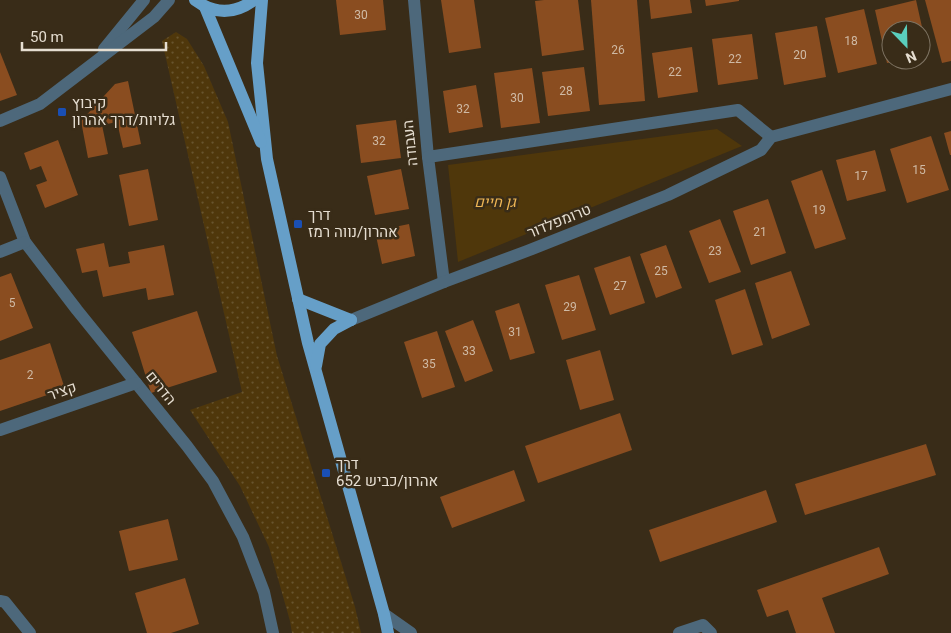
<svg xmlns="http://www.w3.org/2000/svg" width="951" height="633" font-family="Georgia,Heebo,serif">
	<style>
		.grass { fill: url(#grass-dots) }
		.park { fill: #4f370b }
		.building { fill: #8a4d20 }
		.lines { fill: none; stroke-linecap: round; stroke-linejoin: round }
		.minor { stroke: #4d687b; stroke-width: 12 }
		.tertiary { stroke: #4d687b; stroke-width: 12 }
		.primary { stroke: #669fc8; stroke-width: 12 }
		.transit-dot { fill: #1a4fb4; stroke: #392c18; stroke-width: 2 }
		.labels { text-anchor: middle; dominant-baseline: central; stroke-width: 5; stroke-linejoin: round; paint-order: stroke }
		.number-label { font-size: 12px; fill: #cfbaa5 }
		.poi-label { font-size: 15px; fill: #e6ded1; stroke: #392c18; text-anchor: start }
		.street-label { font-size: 15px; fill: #e6ded1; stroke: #392c18 }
		.park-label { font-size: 15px; font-style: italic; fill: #edb554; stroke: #392c18 }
	</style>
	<defs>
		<pattern id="grass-dots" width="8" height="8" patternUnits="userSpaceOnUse" patternTransform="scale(1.25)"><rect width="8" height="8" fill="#4f370b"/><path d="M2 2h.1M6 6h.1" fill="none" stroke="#68542e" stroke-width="1.8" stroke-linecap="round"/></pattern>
	</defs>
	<rect width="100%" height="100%" fill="#392c18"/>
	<polygon class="grass" points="176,32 187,39 204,66 228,122 277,356 355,607 361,633 292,633 290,621 269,547 240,486 190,410 242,392 162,41"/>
	<polygon class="park" points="717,129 742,146 458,262 448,165"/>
	<g class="building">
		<polygon points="336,0 383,0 386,30 340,35"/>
		<polygon points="441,0 474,0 481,48 449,53"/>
		<polygon points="544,0 578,0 584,50 542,56 535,1"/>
		<polygon points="591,0 637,0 645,101 599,105"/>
		<polygon points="649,0 690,0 692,13 651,19"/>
		<polygon points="705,0 739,0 739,1 706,6"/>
		<polygon points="916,0 928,54 921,56 921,30 891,30 891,60 899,61 887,63 875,10"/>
		<polygon points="925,0 951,0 951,61 942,63"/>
		<polygon points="864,9 877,64 838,73 825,18"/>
		<polygon points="817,26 826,77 784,85 775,33"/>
		<polygon points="752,34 758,79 718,85 712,39"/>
		<polygon points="692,47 698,92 658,98 652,53"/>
		<polygon points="0,52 17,95 0,101"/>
		<polygon points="584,67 590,111 548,116 542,72"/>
		<polygon points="532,68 540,123 501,128 494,73"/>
		<polygon points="128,81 141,144 123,148 117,122 102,125 108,154 88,158 81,121 115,84"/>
		<polygon points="476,85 483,127 449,133 443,91"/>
		<polygon points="396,120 401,158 361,163 356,125"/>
		<polygon points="951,131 951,155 950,155 944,133"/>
		<polygon points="931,136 949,190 907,203 890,149"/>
		<polygon points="58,140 78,195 45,208 36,185 47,181 41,166 30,170 24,153"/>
		<polygon points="875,150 886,191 847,201 836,160"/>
		<polygon points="148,169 158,220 129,226 119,175"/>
		<polygon points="401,169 409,209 375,215 367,176"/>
		<polygon points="822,170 846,239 815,249 791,181"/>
		<polygon points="768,199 786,253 751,265 733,211"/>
		<polygon points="720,219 741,272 709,283 689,231"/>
		<polygon points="409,224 415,256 382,264 375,231"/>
		<polygon points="104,243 109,267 130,263 128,252 164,245 174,295 148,300 146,288 103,297 97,270 82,273 76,249"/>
		<polygon points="666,245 682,288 656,298 640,254"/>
		<polygon points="630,256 645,303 610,315 594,268"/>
		<polygon points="791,271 810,325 772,339 755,283"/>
		<polygon points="11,273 33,328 0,341 0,277"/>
		<polygon points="579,275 596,330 562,340 545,285"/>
		<polygon points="745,289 763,345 732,355 715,300"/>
		<polygon points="519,303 535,353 510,360 495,311"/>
		<polygon points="197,311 217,372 151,393 132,332"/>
		<polygon points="473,320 493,371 465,382 445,331"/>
		<polygon points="437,331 455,387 422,398 404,342"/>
		<polygon points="50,343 65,389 0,411 0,360"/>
		<polygon points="600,350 614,400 580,410 566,360"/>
		<polygon points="620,413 632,450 538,483 525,446"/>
		<polygon points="926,444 936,475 805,515 795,484"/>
		<polygon points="514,470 525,501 452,528 440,497"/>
		<polygon points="766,490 777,522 660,562 649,530"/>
		<polygon points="168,519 178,560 129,571 119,531"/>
		<polygon points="879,547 889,574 822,598 835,633 796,633 788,610 767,617 757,590"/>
		<polygon points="185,578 199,624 171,633 147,633 135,593"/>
	</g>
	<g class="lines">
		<g class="minor">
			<polyline points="414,0 428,157 444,282"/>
			<polyline points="428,157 738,110 771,137"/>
			<polyline points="0,177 25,242 77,310 187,446 213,481 243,537 264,592 273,633"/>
			<polyline points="0,252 25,242"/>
			<polyline points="351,320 444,282 527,251 668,195 761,150 771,137 951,89"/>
			<polyline points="0,430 136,383"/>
			<polyline points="0,601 5,602 30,633"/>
			<polyline points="384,614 411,633"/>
			<polyline points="679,633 703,625 711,633"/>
		</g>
		<g class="tertiary">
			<polyline points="104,49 144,0"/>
			<polyline points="0,121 40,104 154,17 169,0"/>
		</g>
		<g class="primary">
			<path d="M195,0C215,15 235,14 254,0"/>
			<polyline points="262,0 257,63 267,159 308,343 384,614 388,633"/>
			<polyline points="205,7 261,142"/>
			<polyline points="298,299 351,320"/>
			<polyline points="316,366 320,344 334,329 351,320"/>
		</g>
	</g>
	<g class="transit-dot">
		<rect x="57" y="107" width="10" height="10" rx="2.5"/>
		<rect x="293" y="219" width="10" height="10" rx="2.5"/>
		<rect x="321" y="468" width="10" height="10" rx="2.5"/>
	</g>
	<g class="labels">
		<g class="number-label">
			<text x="361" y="15">30</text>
			<text x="851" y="41">18</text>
			<text x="618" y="50">26</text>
			<text x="800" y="55">20</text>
			<text x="735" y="59">22</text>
			<text x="675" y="72">22</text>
			<text x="566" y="91">28</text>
			<text x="517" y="98">30</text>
			<text x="463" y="109">32</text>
			<text x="379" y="141">32</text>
			<text x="919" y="170">15</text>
			<text x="861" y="176">17</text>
			<text x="819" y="210">19</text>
			<text x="760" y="232">21</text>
			<text x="715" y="251">23</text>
			<text x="661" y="271">25</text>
			<text x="620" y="286">27</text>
			<text x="12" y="303">5</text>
			<text x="570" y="307">29</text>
			<text x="515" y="332">31</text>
			<text x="469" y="351">33</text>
			<text x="429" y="364">35</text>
			<text x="30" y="375">2</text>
		</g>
		<g class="poi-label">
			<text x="72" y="103">קיבוץ<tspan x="72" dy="17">גלויות/דרך אהרון</tspan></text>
			<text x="308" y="215">דרך<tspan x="308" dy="17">אהרון/נווה רמז</tspan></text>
			<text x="336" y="464">דרך<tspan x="336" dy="17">אהרון/כביש 652</tspan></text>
		</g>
		<g class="street-label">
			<text transform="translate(410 143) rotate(-96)">העבודה</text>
			<text transform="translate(559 221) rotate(-22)">טרומפלדור</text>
			<text transform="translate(161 388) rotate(51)">הדרים</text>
			<text transform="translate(62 391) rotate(-19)">קציר</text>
		</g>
		<g class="park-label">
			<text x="495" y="202">גן חיים</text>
		</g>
	</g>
	<g transform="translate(906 45) rotate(157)"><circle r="24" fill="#392c18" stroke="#7e7362"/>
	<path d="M0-4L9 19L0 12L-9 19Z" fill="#5acebd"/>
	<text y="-8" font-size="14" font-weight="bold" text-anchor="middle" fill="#e6ded1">N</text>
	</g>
	<path d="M22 42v8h144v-8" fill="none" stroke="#e6ded1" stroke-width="2.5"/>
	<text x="30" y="42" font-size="15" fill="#e6ded1" stroke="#392c18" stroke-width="4" paint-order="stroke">50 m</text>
</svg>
